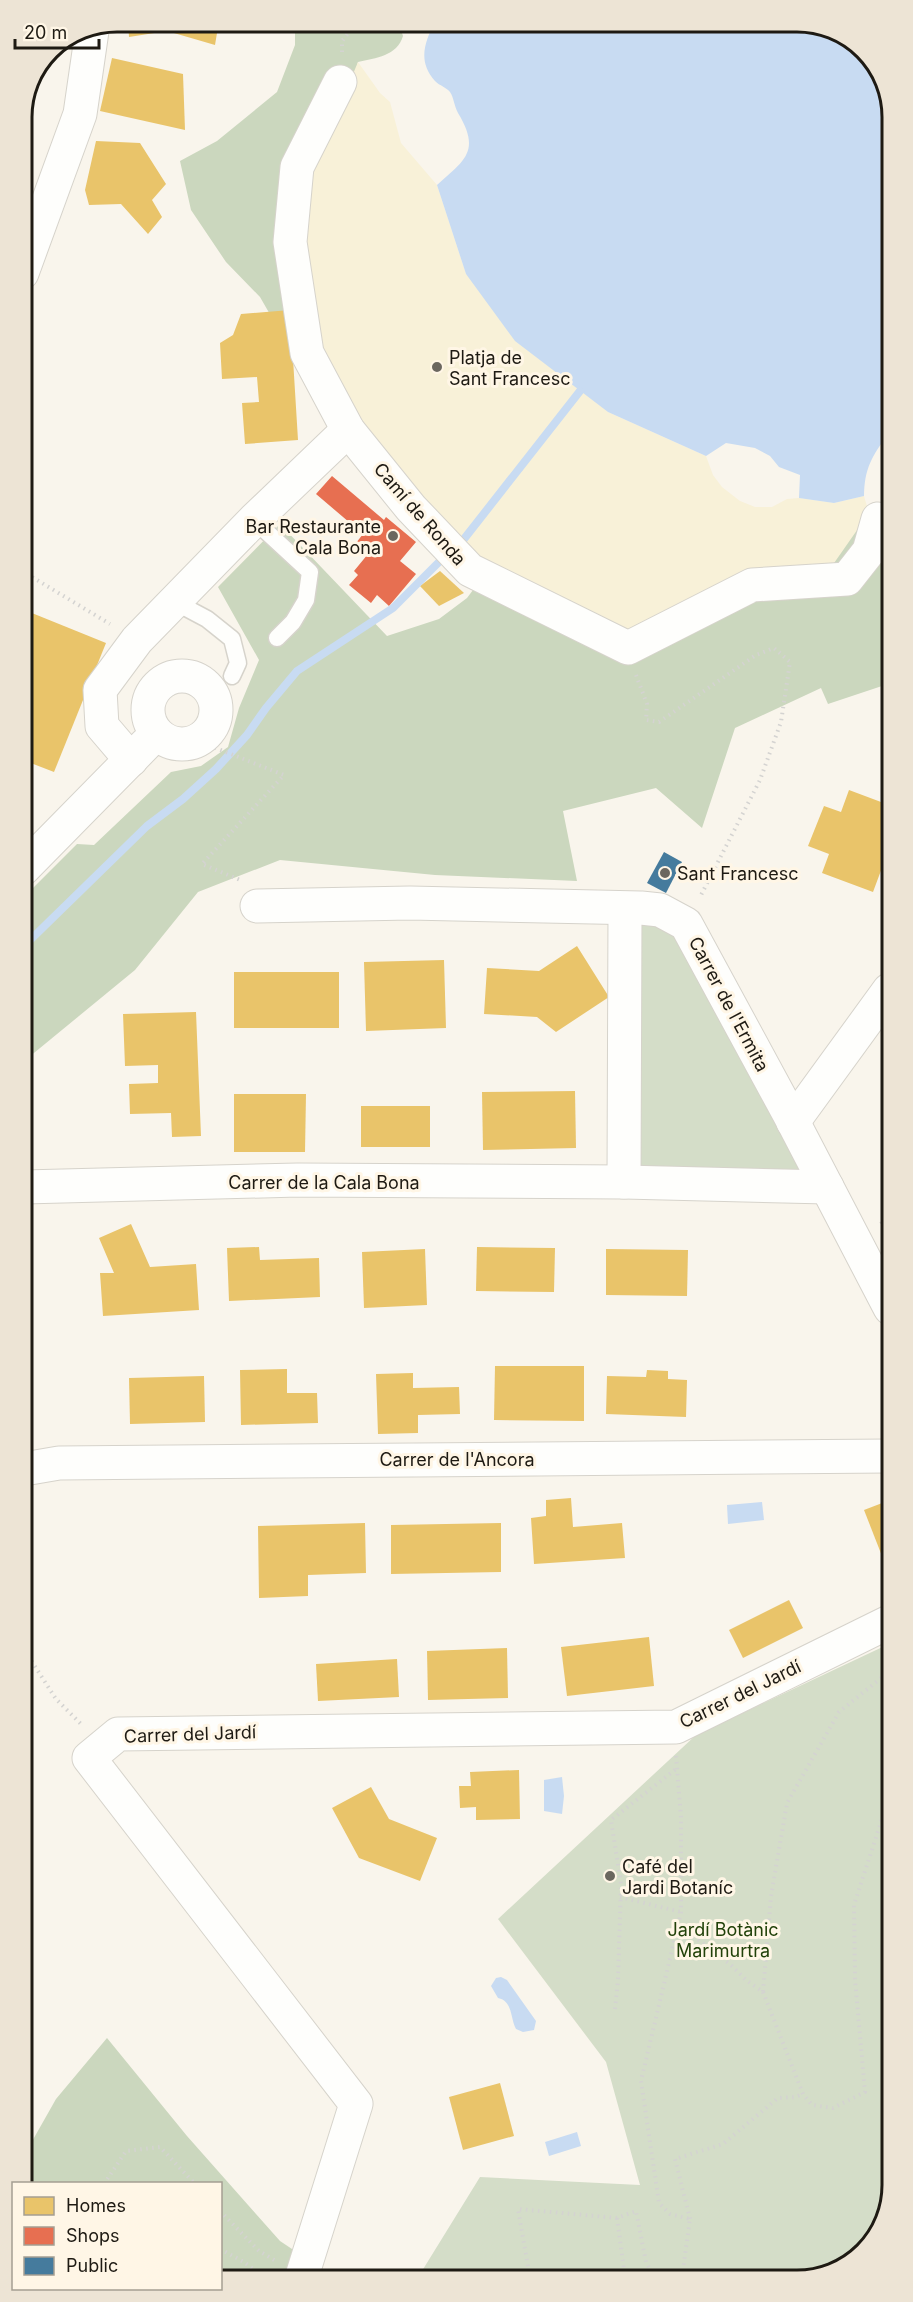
<svg xmlns="http://www.w3.org/2000/svg" width="913" height="2302" font-family="Inter,sans-serif">
	<style>
		.green { fill: #d4ddc8 }
		.forest { fill: #cbd7be }
		.sand { fill: #f8f1d8 }
		.water { fill: #c8dbf2 }
		.homes { fill: #e9c46a }
		.shops { fill: #e76f51 }
		.public { fill: #457b9d }
		.lines { fill: none; stroke-linecap: round; stroke-linejoin: round }
		.stream { stroke: #c8dbf2; stroke-width: 8 }
		.lane-casing { stroke: #d6d3cb; stroke-width: 19 }
		.street-casing { stroke: #d6d3cb; stroke-width: 35 }
		.path { stroke: #d4d3d1; stroke-width: 4; stroke-dasharray: 1.5 4.5; stroke-linecap: butt }
		.lane { stroke: #fefefc; stroke-width: 16 }
		.street { stroke: #fefefc; stroke-width: 33 }
		.poi-dot { fill: #6b675f; stroke: #fff6e6; stroke-width: 2 }
		.labels { text-anchor: middle; dominant-baseline: central; stroke-width: 6; stroke-linejoin: round; paint-order: stroke }
		.poi-label { font-size: 18px; fill: #1e1a13; stroke: #fff6e6; text-anchor: start }
		.street-label { font-size: 18px; fill: #1e1a13; stroke: #fff6e6 }
		.park-label { font-size: 18px; fill: #214109; stroke: #fff6e6 }
		.rim { fill: none; stroke: #1e1a13; stroke-width: 3 }
	</style>
	<rect width="100%" height="100%" fill="#f9f5ec"/>
	<g class="green">
		<polygon points="625,909 660,910 827,1187 624,1182"/>
		<polygon points="891,1643 892,2186 872,2243 827,2276 417,2279 480,2177 640,2185 606,2062 498,1919 696,1735"/>
	</g>
	<g class="forest">
		<path d="M295,21H398L403,36C397,56 376,58 358,62L283,337L260,297L226,262L191,210L180,161L217,141L277,92L295,45Z"/>
		<polygon points="888,501 888,684 828,704 821,688 735,728 702,828 656,788 563,811 577,881 435,875 280,860 198,892 135,970 23,1062 23,898 77,844 94,845 171,772 201,766 228,747 239,708 259,660 218,587 280,524 387,636 439,619 467,598 485,574 869,513 879,504"/>
		<polygon points="107,2038 187,2136 280,2241 337,2279 221,2280 220,2184 26,2183 26,2152 56,2099"/>
	</g>
	<polygon class="sand" points="358,62 380,93 390,102 401,143 437,185 466,274 608,412 706,456 713,475 722,487 740,501 755,507 772,507 787,499 799,498 834,503 864,496 869,513 832,566 635,635 485,574 352,424 313,344 300,240 304,174 345,93"/>
	<g class="water">
		<path d="M435,21H803L855,41L887,86L888,435C872,455 864,470 864,496L834,503L799,498L800,475L779,467L770,456L755,448L726,443L706,456L608,412L515,341L466,274L437,185C465,160 481,151 458,113C454,106 454,98 450,92C446,87 440,86 435,81C417,61 425,42 435,21Z"/>
		<polygon points="762,1502 764,1520 728,1524 727,1505"/>
		<polygon points="562,1777 564,1796 562,1814 544,1811 544,1780"/>
		<path d="M501,1977L507,1980L536,2021L534,2030L523,2032L516,2029C510,2018 513,2001 498,1998L491,1986L496,1978Z"/>
		<polygon points="577,2132 581,2146 549,2156 545,2142"/>
	</g>
	<g class="homes">
		<polygon points="128,21 219,21 215,45 167,31 129,37"/>
		<polygon points="112,58 183,74 185,130 100,111"/>
		<polygon points="96,141 140,143 166,184 152,200 162,217 148,234 121,204 89,205 85,190"/>
		<polygon points="290,310 298,440 245,444 242,403 259,402 257,377 222,379 220,343 233,335 241,314"/>
		<polygon points="440,571 464,593 439,606 420,586"/>
		<polygon points="22,609 106,643 54,772 23,760"/>
		<polygon points="849,790 889,805 889,849 873,892 822,873 829,854 808,846 824,806 841,812"/>
		<polygon points="577,946 609,997 556,1032 537,1017 484,1014 487,968 539,971"/>
		<polygon points="444,960 446,1028 366,1031 364,962"/>
		<rect x="234" y="972" width="105" height="56"/>
		<polygon points="196,1012 201,1136 172,1137 171,1113 130,1114 129,1084 158,1083 158,1065 125,1066 123,1014"/>
		<polygon points="575,1091 576,1148 483,1150 482,1092"/>
		<polygon points="234,1094 306,1094 305,1152 234,1152"/>
		<rect x="361" y="1106" width="69" height="41"/>
		<polygon points="131,1224 150,1267 196,1264 199,1310 103,1316 100,1273 114,1273 99,1238"/>
		<polygon points="259,1247 260,1260 319,1258 320,1297 229,1301 227,1248"/>
		<polygon points="477,1247 555,1248 554,1292 476,1291"/>
		<polygon points="425,1249 427,1305 364,1308 362,1252"/>
		<polygon points="606,1249 688,1250 687,1296 606,1295"/>
		<polygon points="495,1366 584,1366 584,1421 494,1420"/>
		<polygon points="287,1369 287,1393 317,1393 318,1423 241,1425 240,1370"/>
		<polygon points="647,1370 668,1371 668,1379 687,1380 686,1417 606,1414 607,1376 646,1377"/>
		<polygon points="413,1373 413,1388 459,1387 460,1414 418,1415 418,1433 378,1434 376,1374"/>
		<polygon points="204,1376 205,1422 130,1424 129,1378"/>
		<polygon points="571,1498 573,1527 622,1523 625,1558 534,1564 531,1518 546,1516 546,1500"/>
		<polygon points="890,1500 890,1552 882,1556 864,1510"/>
		<polygon points="365,1523 366,1573 308,1575 308,1596 259,1598 258,1526"/>
		<polygon points="501,1523 501,1572 391,1574 391,1525"/>
		<polygon points="789,1600 803,1628 743,1658 729,1630"/>
		<polygon points="649,1637 654,1686 567,1696 561,1647"/>
		<polygon points="507,1648 508,1698 428,1700 427,1651"/>
		<polygon points="397,1659 399,1697 318,1701 316,1664"/>
		<polygon points="519,1770 520,1819 476,1820 476,1807 460,1808 459,1786 471,1786 470,1772"/>
		<polygon points="371,1787 389,1819 437,1838 420,1881 359,1858 332,1808"/>
		<polygon points="500,2083 514,2136 463,2150 449,2097"/>
	</g>
	<polygon class="shops" points="332,476 384,520 386,517 416,542 400,561 416,574 389,606 377,595 371,603 349,585 358,575 354,571 368,554 356,543 363,534 316,494"/>
	<polygon class="public" points="664,852 682,862 666,893 647,883"/>
	<g class="lines">
		<g class="stream">
			<polyline points="464,539 580,391"/>
			<polyline points="23,947 147,826 183,799 216,769 247,735 266,708 297,671 393,608 440,561"/>
		</g>
		<defs>
			<g id="lane">
				<polyline points="254,520 310,572 306,600 293,622 277,638"/>
				<polyline points="175,602 207,619 232,639 238,663 232,676"/>
			</g>
			<g id="street">
				<polyline points="340,82 297,167 290,242 307,353 348,430 411,508 470,570 628,648 752,585 847,579 869,551 878,519"/>
				<polyline points="22,273 80,114 92,31"/>
				<circle cx="182" cy="710" r="34"/>
				<polyline points="131,760 102,726 100,690 137,640 254,520 348,430"/>
				<polyline points="23,869 146,744"/>
				<polyline points="257,906 410,903 641,908 660,910 686,924 789,1114 890,1308"/>
				<polyline points="793,1122 889,990"/>
				<polyline points="624,1182 625,909"/>
				<polyline points="24,1187 298,1180 624,1182 827,1187"/>
				<polyline points="24,1469 59,1463 890,1456"/>
				<polyline points="302,2276 356,2104 89,1758 118,1734 676,1727 891,1621"/>
			</g>
		</defs>
		<use href="#lane" class="lane-casing"/>
		<use href="#street" class="street-casing"/>
		<g class="path">
			<polyline points="342,52 342,41 358,21"/>
			<polyline points="22,571 110,624"/>
			<polyline points="636,675 647,704 646,720 659,722 756,655 774,648 790,662 781,722 760,780 700,897"/>
			<polyline points="198,741 284,775 202,864 240,880"/>
			<polyline points="881,1224 890,1212"/>
			<polyline points="25,1651 56,1699 83,1726"/>
			<polyline points="676,1756 681,1817 681,1912 641,2081 659,2203 670,2214 690,2219 682,2277"/>
			<polyline points="620,1897 681,1912"/>
			<polyline points="679,1925 731,1965 746,1980 763,1992 771,1896 787,1803 839,1712 891,1670"/>
			<polyline points="763,1992 803,2094 812,2105 833,2108 865,2092 855,1979 854,1905 891,1791"/>
			<polyline points="615,2009 618,1980 621,1884 611,1820 676,1769"/>
			<polyline points="104,2184 126,2151 160,2147 195,2184"/>
			<polyline points="220,2211 259,2251 276,2261"/>
			<polyline points="617,2218 625,2277"/>
			<polyline points="690,2219 675,2159 723,2144 778,2098 795,2097 803,2094"/>
			<polyline points="220,2249 244,2262 267,2280"/>
			<polyline points="530,2278 518,2209 617,2218 636,2211 646,2262 654,2277"/>
		</g>
		<use href="#lane" class="lane"/>
		<use href="#street" class="street"/>
	</g>
	<g class="poi-dot">
		<circle cx="437" cy="367" r="6"/>
		<circle cx="393" cy="536" r="6"/>
		<circle cx="665" cy="873" r="6"/>
		<circle cx="610" cy="1876" r="6"/>
	</g>
	<g class="labels">
		<g class="poi-label">
			<text x="449" y="357">Platja de<tspan x="449" dy="21">Sant Francesc</tspan></text>
			<text x="381" y="526" text-anchor="end">Bar Restaurante<tspan x="381" dy="21">Cala Bona</tspan></text>
			<text x="677" y="873">Sant Francesc</text>
			<text x="622" y="1866">Café del<tspan x="622" dy="21">Jardi Botaníc</tspan></text>
		</g>
		<g class="street-label">
			<text transform="translate(420 514) rotate(49)">Camí de Ronda</text>
			<text transform="translate(729 1004) rotate(62)">Carrer de l'Ermita</text>
			<text x="324" y="1182">Carrer de la Cala Bona</text>
			<text x="457" y="1459">Carrer de l'Ancora</text>
			<text transform="translate(740 1694) rotate(-26)">Carrer del Jardí</text>
			<text transform="translate(190 1734) rotate(-2)">Carrer del Jardí</text>
		</g>
		<g class="park-label">
			<text x="723" y="1929">Jardí Botànic<tspan x="723" dy="21">Marimurtra</tspan></text>
		</g>
	</g>
	<path d="M0 0H913V2302H0ZM117 32H797A85 85 0 0 1 882 117V2185A85 85 0 0 1 797 2270H117A85 85 0 0 1 32 2185V117A85 85 0 0 1 117 32Z" fill="#ede4d5" fill-rule="evenodd"/>
	<path class="rim" d="M117 32H797A85 85 0 0 1 882 117V2185A85 85 0 0 1 797 2270H117A85 85 0 0 1 32 2185V117A85 85 0 0 1 117 32Z"/>
	<rect x="12" y="2182" width="210" height="108" fill="#fff6e6" stroke="#a59e92" stroke-width="1.5"/>
	<rect x="24" y="2197" width="30" height="18" fill="#e9c46a" stroke="#a59e92" stroke-width="1.5"/>
	<text x="66" y="2212" font-size="18" fill="#1e1a13">Homes</text>
	<rect x="24" y="2227" width="30" height="18" fill="#e76f51" stroke="#a59e92" stroke-width="1.5"/>
	<text x="66" y="2242" font-size="18" fill="#1e1a13">Shops</text>
	<rect x="24" y="2257" width="30" height="18" fill="#457b9d" stroke="#a59e92" stroke-width="1.5"/>
	<text x="66" y="2272" font-size="18" fill="#1e1a13">Public</text>
	<path d="M15 39v9h84v-9" fill="none" stroke="#1e1a13" stroke-width="3"/>
	<text x="24" y="39" font-size="18" fill="#1e1a13" stroke="#fff6e6" stroke-width="4.5" paint-order="stroke">20 m</text>
</svg>
